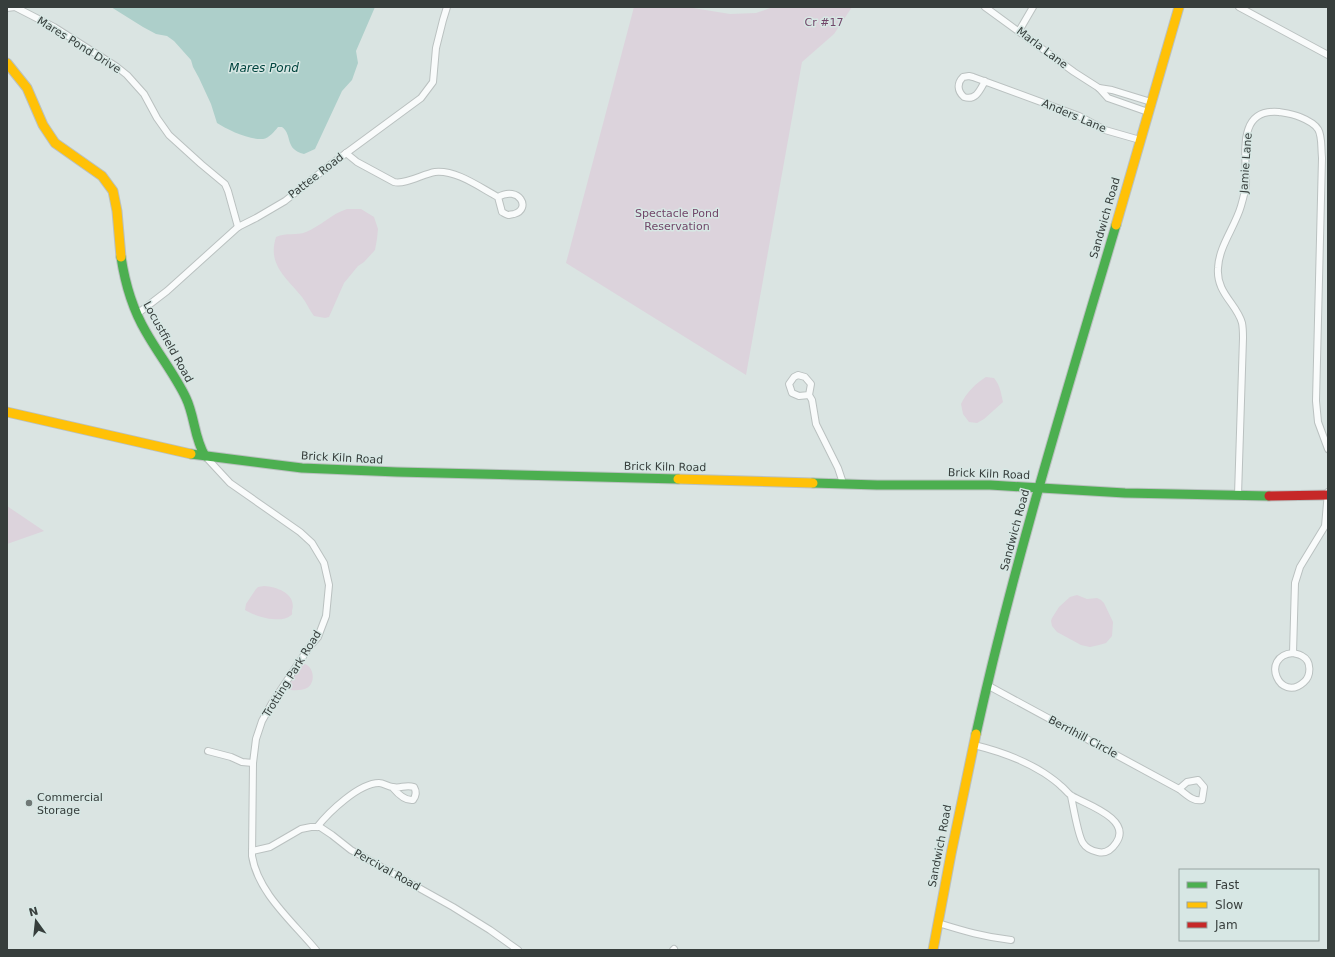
<svg xmlns="http://www.w3.org/2000/svg" width="1335" height="957" font-family="'DejaVu Sans',sans-serif">
	<style>
		.green { fill: #dcd3dc }
		.water { fill: #adcfca }
		.lines { fill: none; stroke-linecap: round; stroke-linejoin: round }
		.street-casing { stroke: #bac1c0; stroke-width: 8 }
		.fast-casing { stroke: #bac1c0; stroke-width: 11 }
		.slow-casing { stroke: #bac1c0; stroke-width: 11 }
		.jam-casing { stroke: #bac1c0; stroke-width: 11 }
		.street { stroke: #f9fbfb; stroke-width: 6 }
		.fast { stroke: #4caf50; stroke-width: 9 }
		.slow { stroke: #ffc107; stroke-width: 9 }
		.jam { stroke: #c62828; stroke-width: 9 }
		.poi-dot { fill: #707876; stroke: #d7e7e4; stroke-width: 1.5 }
		.labels { text-anchor: middle; dominant-baseline: central; stroke-width: 3; stroke-linejoin: round; paint-order: stroke }
		.park-label { font-size: 11px; fill: #72476a; stroke: #d7e7e4 }
		.street-label { font-size: 11px; fill: #373e3c; stroke: #d7e7e4 }
		.poi-label { font-size: 11px; fill: #373e3c; stroke: #d7e7e4; text-anchor: start }
		.water-label { font-size: 12px; font-style: italic; fill: #00443e; stroke: #d7e7e4 }
	</style>
	<rect width="100%" height="100%" fill="#dae4e2"/>
	<g class="green">
		<polygon points="634,7 687,7 730,14 756,13 773,7 852,7 834,34 802,62 746,375 566,263"/>
		<path d="M347,209H361L374,217L378,229L377,239L375,250L364,262L358,266L344,283L329,317L325,318L314,316C309,310 307,303 302,297C287,278 267,265 276,237C287,232 296,236 306,232C321,226 331,214 347,209Z"/>
		<path d="M986,377L994,378C1000,385 1001,393 1003,402L984,419L977,423L969,422L963,414L961,404C966,393 976,383 986,377Z"/>
		<polygon points="7,506 44,531 7,544"/>
		<path d="M264,586C278,587 297,594 292,611C292,614 293,614 290,616C281,624 254,616 245,610L246,604L256,589L258,587Z"/>
		<polygon points="1077,595 1087,599 1097,598 1101,600 1104,603 1113,622 1112,636 1106,643 1099,645 1090,647 1081,645 1057,632 1052,626 1051,621 1052,618 1059,607 1070,597"/>
		<path d="M305,664C314,667 316,683 307,688C302,691 293,690 288,690L287,688L302,665Z"/>
	</g>
	<path class="water" d="M111,7H375L356,51L358,63L352,80L342,91L315,149L304,154C284,149 293,135 282,127H278C274,132 269,138 263,139C249,140 228,130 217,123L211,104L199,78L193,67L191,60L174,41L167,36L156,34L143,27Z"/>
	<g class="lines">
		<defs>
			<g id="street">
				<polyline points="985,7 1074,72 1099,88 1108,98 1148,112"/>
				<polyline points="1239,7 1328,55"/>
				<polyline points="7,8 15,7 54,27 117,67 127,75 144,94 157,118 169,135 201,164 225,184 228,191 238,227"/>
				<polyline points="1019,31 1033,7"/>
				<path d="M985,81C980,90 976,101 964,97C957,91 957,83 963,77L969,76L973,77L1079,116L1105,130L1140,140"/>
				<polyline points="1099,88 1112,90 1151,102"/>
				<path d="M346,153L357,162L394,182C405,185 423,174 435,172C457,170 479,187 498,197C519,185 532,209 514,214C513,214 509,215 508,215C505,214 504,213 502,212L498,197"/>
				<polyline points="137,314 167,291 238,227 256,218 285,201 330,165 421,98 433,82 436,48 443,20 447,7"/>
				<polyline points="809,395 799,396 792,393 789,384 794,377 798,375 805,377 811,384 809,395 812,400 816,424 838,468 843,483"/>
				<path d="M205,456L230,483L300,532L312,543L324,563L329,585L326,616L318,637L310,646L272,703L262,721L256,739L253,763L252,856C258,893 293,922 316,950"/>
				<path d="M1238,495L1243,338C1243,334 1243,328 1242,323C1237,304 1216,293 1218,268C1219,246 1235,227 1241,206C1243,199 1245,192 1246,185C1247,158 1235,108 1279,112C1285,113 1293,114 1300,117C1325,127 1320,135 1322,158L1316,401L1318,422L1328,449"/>
				<path d="M1293,653C1296,654 1299,654 1302,656C1312,661 1311,676 1304,682C1280,704 1259,656 1293,653L1295,583L1300,567L1325,526L1328,492"/>
				<path d="M987,685L1179,789C1186,794 1193,802 1202,800L1204,787L1198,780L1187,782L1179,789"/>
				<path d="M974,745C999,751 1022,759 1044,773C1050,777 1056,781 1061,786C1065,789 1068,794 1072,796C1085,804 1133,819 1116,843C1112,849 1106,854 1098,852C1093,851 1086,848 1083,843C1078,836 1073,805 1071,796"/>
				<polyline points="208,751 231,757 242,762 253,763"/>
				<path d="M317,827C329,812 359,783 379,783C384,783 388,787 393,787C401,789 405,784 414,787C417,792 416,796 413,800C405,801 398,794 393,788"/>
				<polyline points="252,851 270,847 301,829 311,827 320,827 332,835 351,850 453,907 490,930 518,950"/>
				<path d="M938,923C964,931 984,937 1011,940"/>
				<polyline points="673,950 674,949"/>
			</g>
			<g id="fast">
				<path d="M121,257C125,283 133,310 146,332C159,355 175,375 186,398C195,417 194,438 205,456"/>
				<polyline points="191,454 302,468 397,472 678,479"/>
				<polyline points="813,483 877,485 990,485 1125,493 1269,496"/>
				<path d="M976,734C1014,562 1066,394 1116,225"/>
			</g>
			<g id="slow">
				<polyline points="7,63 27,88 43,125 55,143 102,176 113,191 117,211 121,257"/>
				<polyline points="1116,225 1179,7"/>
				<polyline points="7,412 191,454"/>
				<polyline points="678,479 813,483"/>
				<polyline points="933,950 951,854 976,734"/>
			</g>
			<polyline id="jam" points="1269,496 1328,495"/>
		</defs>
		<use href="#street" class="street-casing"/>
		<use href="#fast" class="fast-casing"/>
		<use href="#slow" class="slow-casing"/>
		<use href="#jam" class="jam-casing"/>
		<use href="#street" class="street"/>
		<use href="#fast" class="fast"/>
		<use href="#slow" class="slow"/>
		<use href="#jam" class="jam"/>
	</g>
	<circle class="poi-dot" cx="29" cy="803" r="4"/>
	<g class="labels">
		<g class="park-label">
			<text x="824" y="22">Cr #17</text>
			<text x="677" y="213">Spectacle Pond<tspan x="677" dy="13">Reservation</tspan></text>
		</g>
		<g class="street-label">
			<text transform="translate(79 45) rotate(32)">Mares Pond Drive</text>
			<text transform="translate(1042 48) rotate(37)">Marla Lane</text>
			<text transform="translate(1074 116) rotate(23)">Anders Lane</text>
			<text transform="translate(1246 163) rotate(-86)">Jamie Lane</text>
			<text transform="translate(316 176) rotate(-38)">Pattee Road</text>
			<text transform="translate(1105 218) rotate(-74)">Sandwich Road</text>
			<text transform="translate(168 342) rotate(61)">Locustfield Road</text>
			<text transform="translate(342 458) rotate(3)">Brick Kiln Road</text>
			<text transform="translate(665 467) rotate(1)">Brick Kiln Road</text>
			<text transform="translate(989 474) rotate(2)">Brick Kiln Road</text>
			<text transform="translate(1015 530) rotate(-75)">Sandwich Road</text>
			<text transform="translate(292 674) rotate(-58)">Trotting Park Road</text>
			<text transform="translate(1083 737) rotate(28)">BerrIhill Circle</text>
			<text transform="translate(940 846) rotate(-79)">Sandwich Road</text>
			<text transform="translate(387 870) rotate(29)">Percival Road</text>
		</g>
		<g class="poi-label">
			<text x="37" y="797">Commercial<tspan x="37" dy="13">Storage</tspan></text>
		</g>
		<g class="water-label">
			<text x="264" y="68">Mares Pond</text>
		</g>
	</g>
	<rect width="1335" height="957" fill="none" stroke="#373e3c" stroke-width="16"/>
	<rect x="1179" y="869" width="140" height="72" fill="#d7e7e4" stroke="#97a3a1"/>
	<rect x="1187" y="882" width="20" height="6" fill="#4caf50" stroke="#97a3a1"/>
	<text x="1215" y="889" font-size="12" fill="#373e3c">Fast</text>
	<rect x="1187" y="902" width="20" height="6" fill="#ffc107" stroke="#97a3a1"/>
	<text x="1215" y="909" font-size="12" fill="#373e3c">Slow</text>
	<rect x="1187" y="922" width="20" height="6" fill="#c62828" stroke="#97a3a1"/>
	<text x="1215" y="929" font-size="12" fill="#373e3c">Jam</text>
	<g transform="translate(36 921) rotate(345)" stroke="#d7e7e4" stroke-width="3" paint-order="stroke">
	<path d="M0-3L7 15L0 10L-7 15Z" fill="#373e3c"/>
	<text y="-6" font-size="11" font-weight="bold" text-anchor="middle" fill="#373e3c">N</text>
	</g>
</svg>
